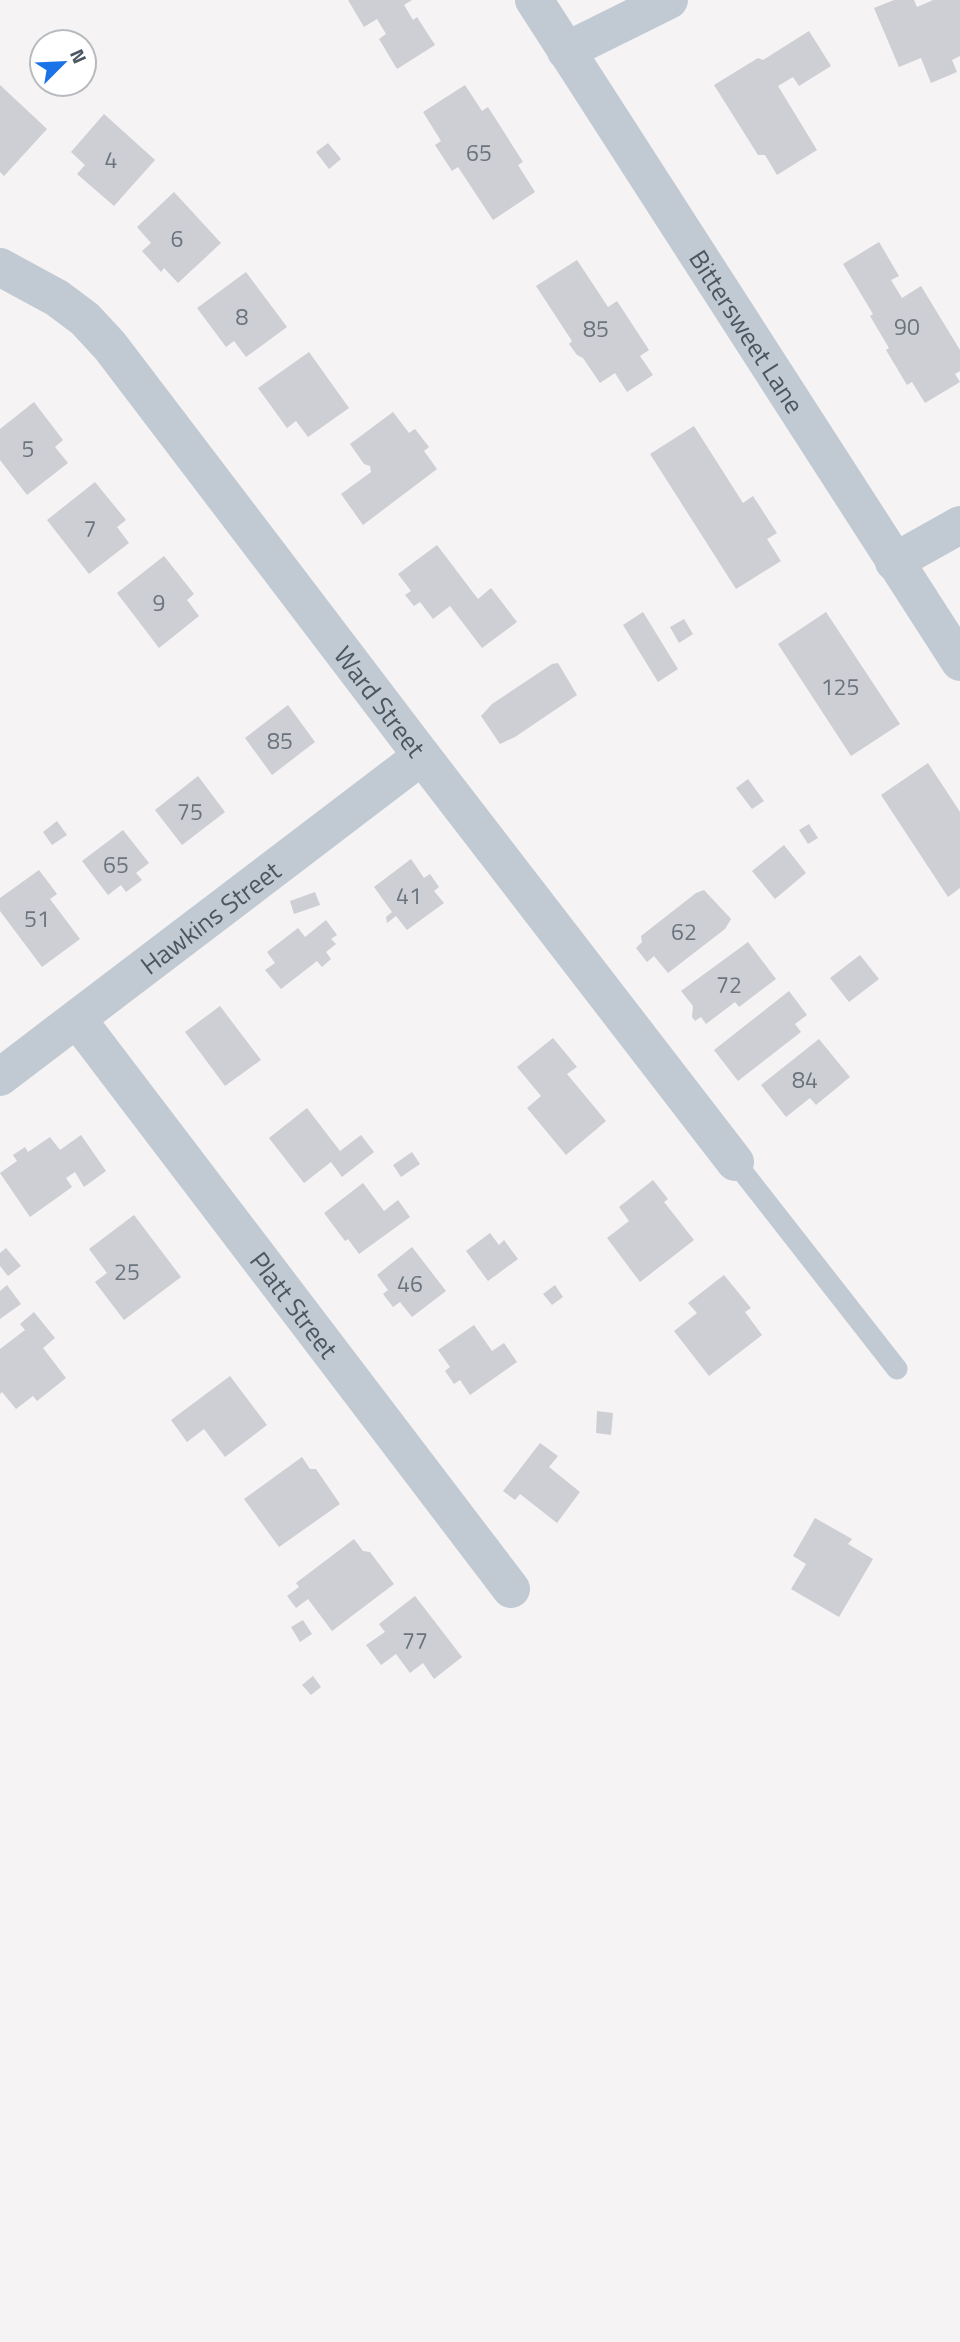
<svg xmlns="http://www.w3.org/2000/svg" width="960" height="2342" font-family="'Titillium Web',sans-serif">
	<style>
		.building { fill: #cdcfd5 }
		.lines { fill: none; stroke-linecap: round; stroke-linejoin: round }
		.service { stroke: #c1cad2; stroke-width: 21 }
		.minor { stroke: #c1cad2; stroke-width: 38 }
		.labels { text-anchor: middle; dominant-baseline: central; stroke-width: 5; stroke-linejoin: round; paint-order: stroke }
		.number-label { font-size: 23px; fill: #6b747e }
		.street-label { font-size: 26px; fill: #4a5661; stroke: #fff }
	</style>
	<rect width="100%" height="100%" fill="#f5f3f3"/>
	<g class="building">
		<polygon points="348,0 412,0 404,5 413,20 417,17 435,45 397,69 379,39 386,34 377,19 364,27"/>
		<polygon points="894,0 914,0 917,7 933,0 960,0 960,56 952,60 957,72 931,83 921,58 899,67 874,8"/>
		<polygon points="809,31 831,66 799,86 793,77 778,86 817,150 777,175 765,155 758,155 714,85 758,58 763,60"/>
		<polygon points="0,85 47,129 4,176 0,172"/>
		<polygon points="465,85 482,111 488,107 523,162 518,165 535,192 493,220 458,167 452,171 435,145 441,141 423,112"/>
		<polygon points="104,114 155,160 114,206 77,174 85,165 71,152"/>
		<polygon points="328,143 341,159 329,169 316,152"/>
		<polygon points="174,192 221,243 178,283 164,268 161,272 142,251 151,243 137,227"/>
		<polygon points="879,242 899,276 891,280 902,298 921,286 960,350 960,371 955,374 960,382 925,403 912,382 907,385 886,350 889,348 870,316 873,314 843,264"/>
		<polygon points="577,260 608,307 617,301 649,350 640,356 653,375 627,392 615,373 600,383 583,358 577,355 569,344 572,341 536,286"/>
		<polygon points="246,272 287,327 246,357 234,341 226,347 197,308"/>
		<polygon points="309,352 349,408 308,437 296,421 287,428 258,388"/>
		<polygon points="34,402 63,440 55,447 68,463 27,495 0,460 0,429"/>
		<polygon points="393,412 409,433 415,429 429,447 424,451 437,469 363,525 341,494 371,472 370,466 364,464 350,444"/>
		<polygon points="694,426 743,503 753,496 777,533 767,539 781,561 736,589 650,454"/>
		<polygon points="95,482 126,520 117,527 129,543 89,574 47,520"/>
		<polygon points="437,545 478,599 491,588 517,622 482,648 450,606 433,619 420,602 414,606 405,595 411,591 398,574"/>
		<polygon points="164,556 194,594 187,600 199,616 159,648 117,593"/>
		<polygon points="643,612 678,669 658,682 623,625"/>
		<polygon points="826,612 900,724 851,756 778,644"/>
		<polygon points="684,619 693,634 679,643 670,627"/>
		<polygon points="558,663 577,695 515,737 500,744 481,716 492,704 552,664"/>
		<polygon points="288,705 315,742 272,775 245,738"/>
		<polygon points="928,763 960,812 960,888 948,897 881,795"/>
		<polygon points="198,776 225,812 182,845 155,810"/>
		<polygon points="748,779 764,801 752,809 736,788"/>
		<polygon points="57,821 67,835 52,845 43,832"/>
		<polygon points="809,824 818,838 808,844 799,830"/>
		<polygon points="123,830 149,863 136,873 142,880 126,892 121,885 108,895 82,861"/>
		<polygon points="784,845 806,873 775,899 752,871"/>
		<polygon points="411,859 424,878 430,874 439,887 434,891 444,903 407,930 396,916 387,923 386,917 392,912 374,887"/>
		<polygon points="39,870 57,894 50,899 80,939 42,967 0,911 0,898"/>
		<polygon points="704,890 731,919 725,929 668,973 654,956 647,962 636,948 642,942 641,936 696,893"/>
		<polygon points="315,892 320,905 294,914 290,901"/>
		<polygon points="326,920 337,935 331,939 336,944 326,952 331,959 322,967 317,961 281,989 265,970 275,963 267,952 298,928 305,937"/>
		<polygon points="748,942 776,979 739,1007 735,1002 706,1024 701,1017 695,1021 692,1017 693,1006 681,991"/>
		<polygon points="860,955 879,979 849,1002 830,978"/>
		<polygon points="789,991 807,1015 795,1024 801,1032 738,1081 714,1050"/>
		<polygon points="220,1006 261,1060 225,1086 185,1032"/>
		<polygon points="553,1038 577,1067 567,1074 606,1121 566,1155 527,1108 541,1096 517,1067"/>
		<polygon points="819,1039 850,1077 816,1105 810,1098 786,1117 761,1085"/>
		<polygon points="307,1108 340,1151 361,1135 374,1152 342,1177 331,1162 304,1183 269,1138"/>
		<polygon points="81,1135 106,1171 84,1187 75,1172 66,1178 72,1187 30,1217 0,1173 17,1161 13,1155 25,1147 28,1152 50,1137 60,1150"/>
		<polygon points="412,1152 420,1164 401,1177 393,1165"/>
		<polygon points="653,1180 668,1199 664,1202 694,1240 640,1282 607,1238 629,1221 619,1207"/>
		<polygon points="363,1183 384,1211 398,1200 410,1217 359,1254 348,1239 345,1241 324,1213"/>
		<polygon points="134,1215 181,1277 124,1320 95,1282 107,1273 89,1249"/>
		<polygon points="490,1233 499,1245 504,1240 518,1259 488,1281 466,1251"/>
		<polygon points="412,1247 446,1291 412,1317 400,1302 393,1307 383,1294 388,1290 377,1275"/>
		<polygon points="6,1248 21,1266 8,1276 0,1266 0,1253"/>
		<polygon points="724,1275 751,1308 745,1312 762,1335 709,1376 674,1331 697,1313 688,1303"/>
		<polygon points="7,1285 21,1304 0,1319 0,1291"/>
		<polygon points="555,1285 563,1297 552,1305 543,1294"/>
		<polygon points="34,1312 55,1338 43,1348 66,1378 37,1401 33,1396 16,1409 2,1392 0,1394 0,1349 25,1330 20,1324"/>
		<polygon points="474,1325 492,1351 504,1343 517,1362 470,1395 460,1380 454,1384 445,1371 450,1367 438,1350"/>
		<polygon points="230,1376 267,1425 225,1457 204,1429 187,1442 171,1420"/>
		<polygon points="597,1411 613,1413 611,1435 596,1433"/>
		<polygon points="540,1443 558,1456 549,1467 580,1492 557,1523 520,1494 515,1500 503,1491"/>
		<polygon points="302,1457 310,1469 316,1469 340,1504 279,1547 244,1499"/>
		<polygon points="815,1518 852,1539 848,1544 873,1559 839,1617 791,1589 806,1564 793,1556"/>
		<polygon points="354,1539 363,1551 370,1552 394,1584 332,1631 308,1599 296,1608 287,1596 299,1587 296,1583"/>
		<polygon points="415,1596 462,1657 434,1679 423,1663 410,1673 396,1654 381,1665 366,1645 385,1632 379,1624"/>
		<polygon points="303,1620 312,1634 300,1642 291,1627"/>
		<polygon points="313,1676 321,1687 311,1695 302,1685"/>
	</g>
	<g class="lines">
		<polyline class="service" points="735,1162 897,1369"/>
		<g class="minor">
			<path id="s1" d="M534,0L960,662"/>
			<polyline points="566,51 669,0"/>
			<path id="s2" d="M0,267L57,298L85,319L110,346L422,756L735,1162"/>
			<polyline points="894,562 960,525"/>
			<path id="s3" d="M77,1019L511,1589"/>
			<path id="s4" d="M0,1077L422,756"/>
		</g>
	</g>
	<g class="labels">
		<g class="number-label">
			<text x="479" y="152">65</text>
			<text x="111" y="159">4</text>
			<text x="177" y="238">6</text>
			<text x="242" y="316">8</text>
			<text x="907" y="326">90</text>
			<text x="596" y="328">85</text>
			<text x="28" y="448">5</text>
			<text x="90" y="528">7</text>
			<text x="159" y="602">9</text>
			<text x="840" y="686">125</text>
			<text x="280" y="740">85</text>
			<text x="190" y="811">75</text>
			<text x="116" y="864">65</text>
			<text x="409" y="895">41</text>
			<text x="37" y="918">51</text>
			<text x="684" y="931">62</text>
			<text x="729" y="984">72</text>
			<text x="805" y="1079">84</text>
			<text x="127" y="1271">25</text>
			<text x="410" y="1283">46</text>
			<text x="415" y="1640">77</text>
		</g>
		<g class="street-label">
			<text stroke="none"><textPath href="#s1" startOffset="394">Bittersweet Lane</textPath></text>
			<text stroke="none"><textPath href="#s2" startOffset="583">Ward Street</textPath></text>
			<text stroke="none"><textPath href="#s4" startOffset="264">Hawkins Street</textPath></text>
			<text stroke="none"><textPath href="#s3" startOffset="359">Platt Street</textPath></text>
		</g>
	</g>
	<g transform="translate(63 63) rotate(66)"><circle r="33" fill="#ffffff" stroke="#b7bbc0" stroke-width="2"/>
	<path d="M0-5L12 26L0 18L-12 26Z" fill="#1a73e8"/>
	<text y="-10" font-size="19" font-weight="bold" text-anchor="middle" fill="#4a5661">N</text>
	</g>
</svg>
